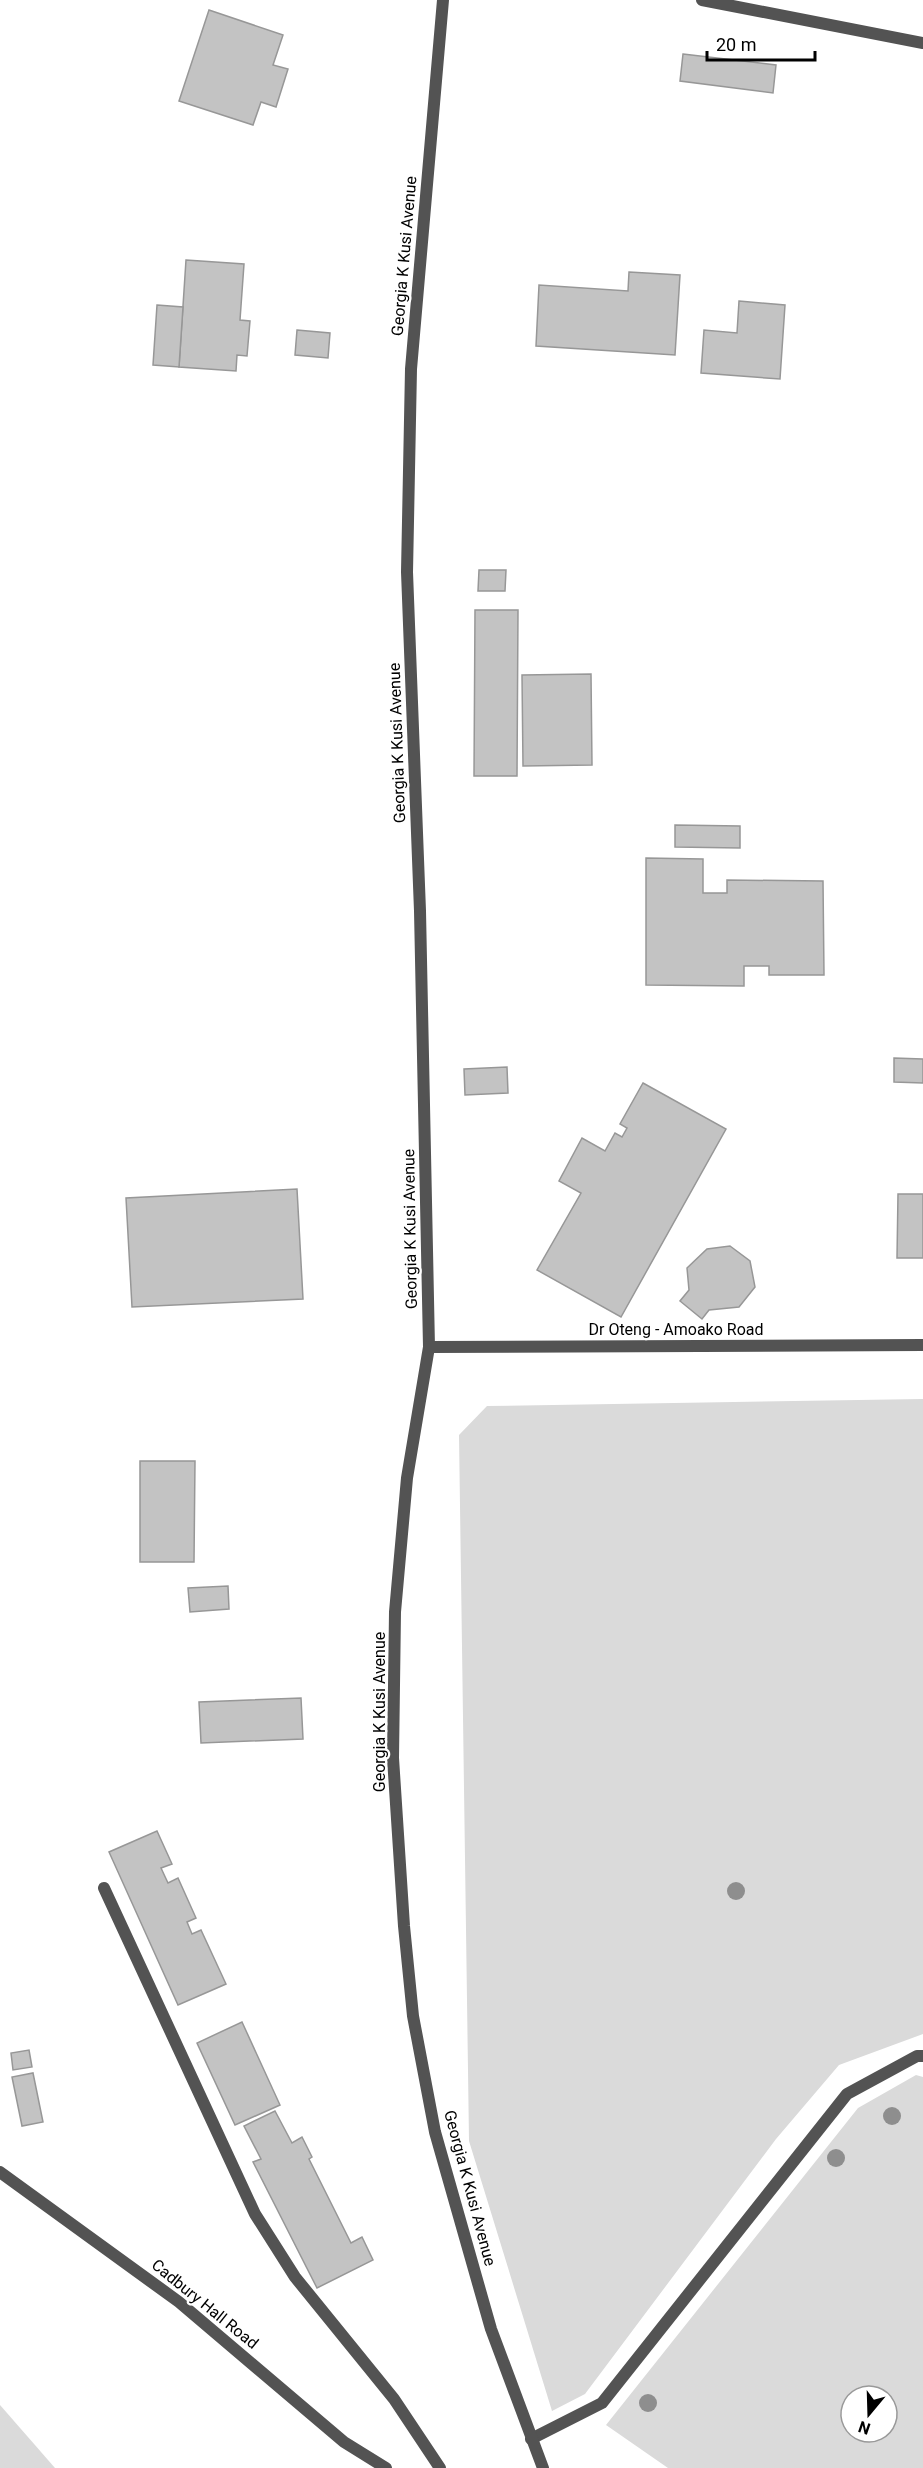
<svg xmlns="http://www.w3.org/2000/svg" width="923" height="2468" font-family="Roboto,sans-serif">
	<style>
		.green { fill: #dadada; fill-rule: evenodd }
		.building { fill: #c3c3c3; stroke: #979797; stroke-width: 1.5 }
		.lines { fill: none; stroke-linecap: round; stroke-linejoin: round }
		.service { stroke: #535353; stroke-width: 12 }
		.minor { stroke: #535353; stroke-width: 12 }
		.tree { fill: #8e8e8e }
		.labels { text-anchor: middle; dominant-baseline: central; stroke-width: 4.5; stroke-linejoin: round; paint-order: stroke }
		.street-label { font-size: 16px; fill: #000; stroke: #fff }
	</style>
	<rect width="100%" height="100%" fill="#fff"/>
	<g class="green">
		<polygon points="923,1399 923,2034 839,2065 776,2139 585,2394 552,2411 469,2141 459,1435 487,1406"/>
		<path d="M916,2075L923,2077V2468H668L606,2425L858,2108ZM851,2396H887V2432H851Z"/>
		<polygon points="0,2405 55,2468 0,2468"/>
	</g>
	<g class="building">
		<polygon points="209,10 283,35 273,65 288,69 276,107 261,102 253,125 179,101"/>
		<polygon points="683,54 776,65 773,93 680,81"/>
		<polygon points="186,260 244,264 240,320 250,321 247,356 237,355 236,371 179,367"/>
		<polygon points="629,272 680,275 675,355 536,346 539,285 628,291"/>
		<polygon points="739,301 785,305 780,379 701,373 704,330 737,333"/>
		<polygon points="157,305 183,307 179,367 153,365"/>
		<polygon points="297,330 330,333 328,358 295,355"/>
		<polygon points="479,570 506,570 505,591 478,591"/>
		<polygon points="475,610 518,610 517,776 474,776"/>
		<polygon points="591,674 592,765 523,766 522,675"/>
		<polygon points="675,825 740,826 740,848 675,847"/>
		<polygon points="646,858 703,859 703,893 727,893 727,880 823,881 824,975 769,975 769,966 744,966 744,986 646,985"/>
		<polygon points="894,1058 923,1059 923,1083 894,1082"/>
		<polygon points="507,1067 508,1093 465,1095 464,1069"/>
		<polygon points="643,1083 726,1129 621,1317 537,1270 581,1193 559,1181 582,1138 605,1151 615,1133 622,1137 627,1128 620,1124"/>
		<polygon points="297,1189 303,1299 132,1307 126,1198"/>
		<polygon points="898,1194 923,1194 923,1258 897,1258"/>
		<polygon points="730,1246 750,1261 755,1287 739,1307 709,1310 702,1319 680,1301 689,1290 687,1268 707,1249"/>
		<polygon points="140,1461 195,1461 194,1562 140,1562"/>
		<polygon points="228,1586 229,1609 190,1612 188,1588"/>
		<polygon points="301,1698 303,1739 201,1743 199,1702"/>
		<polygon points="157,1831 172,1864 161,1868 168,1883 178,1878 196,1918 187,1922 192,1934 201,1930 226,1984 178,2005 109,1852"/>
		<polygon points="242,2022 280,2105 235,2125 197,2043"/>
		<polygon points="29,2050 32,2067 13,2070 11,2053"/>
		<polygon points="33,2073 43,2122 22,2126 12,2077"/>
		<polygon points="275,2111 292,2143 302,2137 312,2157 309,2159 351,2243 362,2237 373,2260 317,2288 253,2162 261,2159 244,2126"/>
	</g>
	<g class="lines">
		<g class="service">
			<polyline points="104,1888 255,2214 295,2277 394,2399 440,2468"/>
			<polyline points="0,2172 179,2302 344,2442 386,2468"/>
			<polyline points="531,2439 602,2403 847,2094 917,2056 923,2056"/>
		</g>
		<g class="minor">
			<polyline points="443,0 411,369 407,572 420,911 429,1347 407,1478 395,1612 393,1758 404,1926 413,2016 435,2132 491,2329 543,2468"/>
			<polyline points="702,0 923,43"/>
			<polyline points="429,1347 923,1345"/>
		</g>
	</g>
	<g class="tree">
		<circle cx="736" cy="1891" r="9"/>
		<circle cx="892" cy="2116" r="9"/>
		<circle cx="836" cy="2158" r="9"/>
		<circle cx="648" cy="2403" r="9"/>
	</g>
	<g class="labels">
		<g class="street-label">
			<text transform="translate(404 256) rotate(-85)">Georgia K Kusi Avenue</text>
			<text transform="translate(397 743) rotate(-92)">Georgia K Kusi Avenue</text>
			<text transform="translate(410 1229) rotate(-91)">Georgia K Kusi Avenue</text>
			<text x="676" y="1329">Dr Oteng - Amoako Road</text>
			<text transform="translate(379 1712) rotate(-90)">Georgia K Kusi Avenue</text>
			<text transform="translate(470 2188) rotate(75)">Georgia K Kusi Avenue</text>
			<text transform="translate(205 2304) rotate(39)">Cadbury Hall Road</text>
		</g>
	</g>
	<g transform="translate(869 2414) rotate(199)"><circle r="28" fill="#ffffff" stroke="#999999" stroke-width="1.5"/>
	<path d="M0-4.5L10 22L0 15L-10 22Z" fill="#000000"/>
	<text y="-9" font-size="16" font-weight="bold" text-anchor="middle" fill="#000000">N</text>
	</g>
	<path d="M707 51v9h108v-9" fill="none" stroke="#000000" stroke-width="3"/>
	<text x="716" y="51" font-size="18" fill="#000000" stroke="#ffffff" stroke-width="4.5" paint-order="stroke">20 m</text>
</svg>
